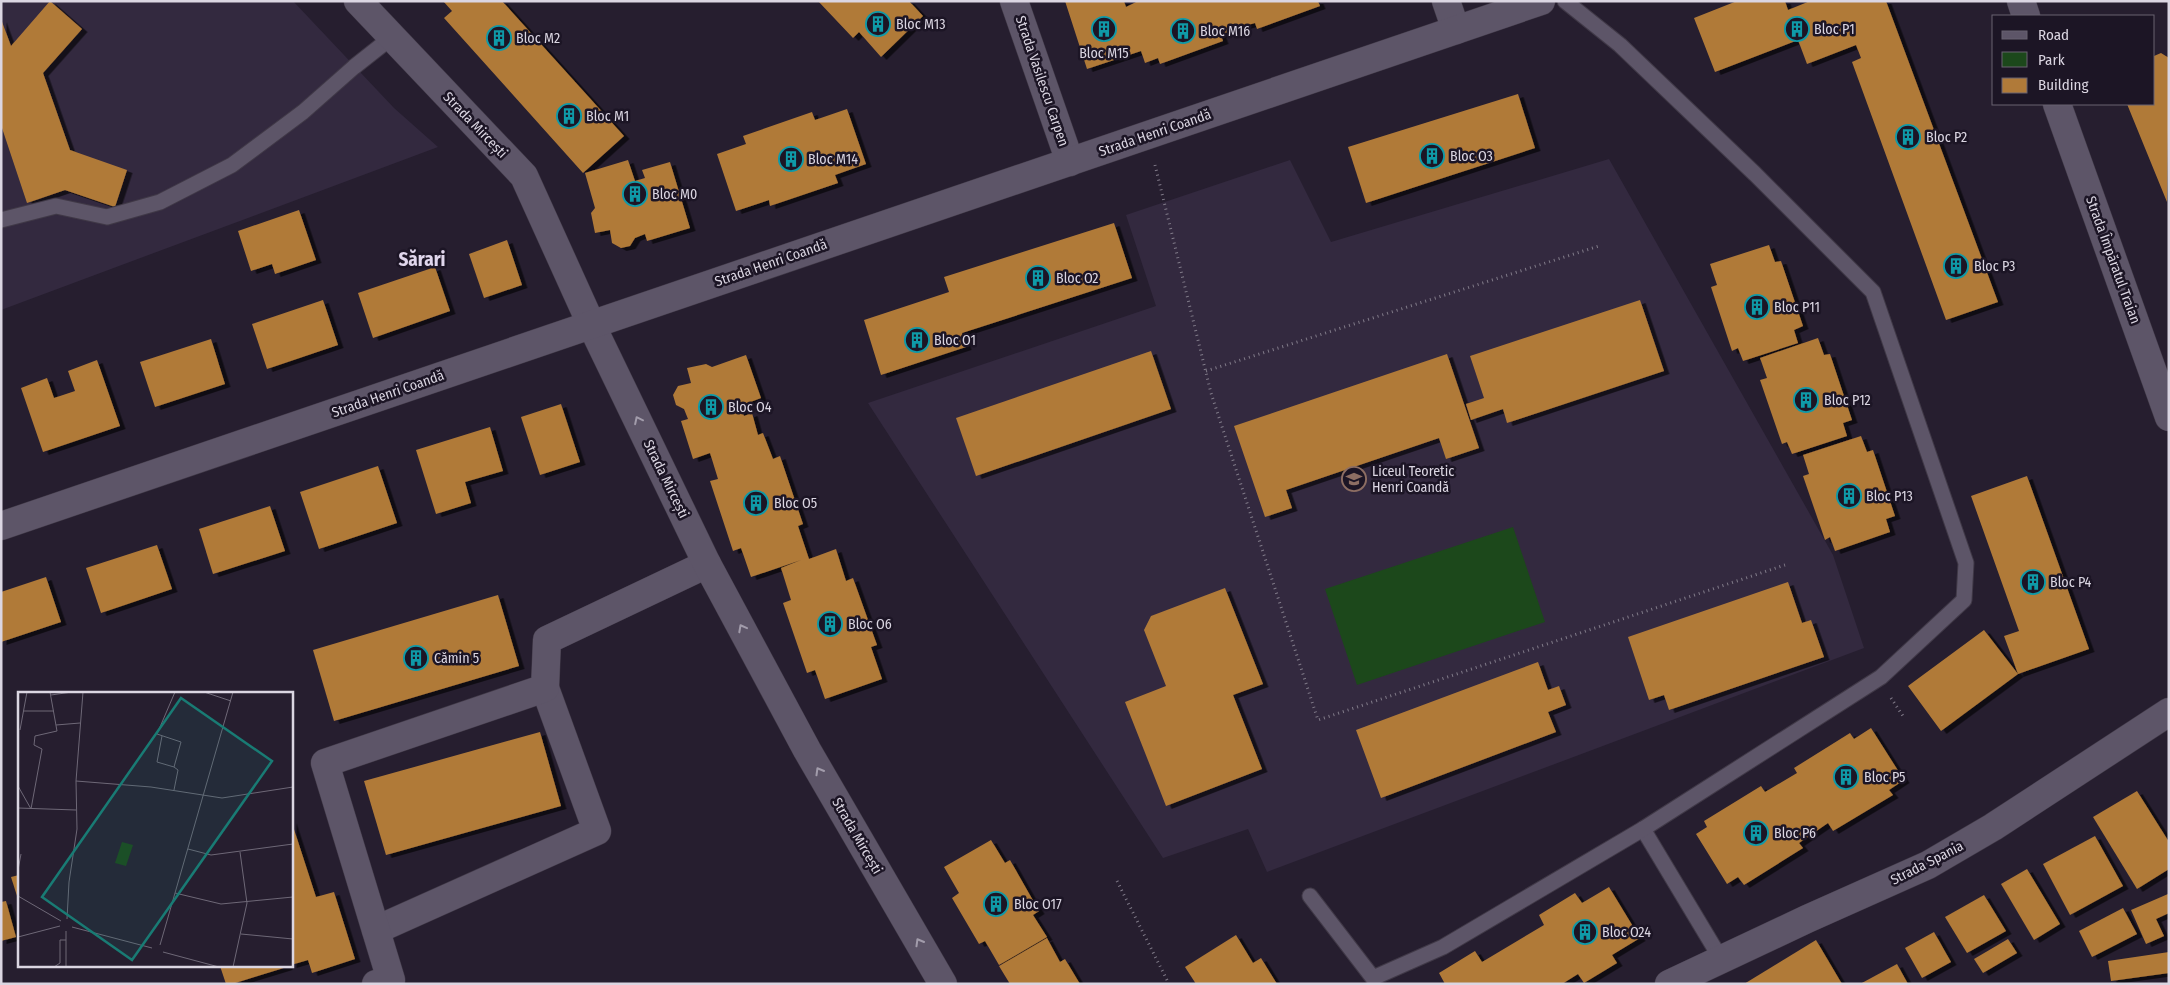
<svg xmlns="http://www.w3.org/2000/svg" width="2170" height="985" font-family="'Fira Sans Condensed',sans-serif">
	<style>
		.built { fill: #33293f }
		.green { fill: #1c481b }
		.building { fill: #b07a39; filter: url(#shadow) }
		.lines { fill: none; stroke-linecap: round; stroke-linejoin: round }
		.service-casing { stroke: #403947; stroke-width: 17 }
		.minor-casing { stroke: #403947; stroke-width: 29 }
		.tertiary-casing { stroke: #403947; stroke-width: 29 }
		.path { stroke: #817b89; stroke-width: 3; stroke-dasharray: 1 4; stroke-linecap: butt }
		.service { stroke: #5d5568; stroke-width: 15 }
		.minor { stroke: #5d5568; stroke-width: 28 }
		.tertiary { stroke: #5d5568; stroke-width: 28 }
		.oneway { stroke: #a29cab }
		.labels { text-anchor: middle; dominant-baseline: central; stroke-width: 5; stroke-linejoin: round; paint-order: stroke }
		.poi-label { font-size: 14px; fill: #dbd6e2; stroke: #1c1525; text-anchor: start }
		.street-label { font-size: 14px; fill: #dbd6e2; stroke: #1c1525 }
		.district-label { font-size: 19px; font-weight: bold; fill: #e0d6ec; stroke: #1c1525 }
		.inset-road { fill: none; stroke: #6e6877; stroke-width: 1 }
		.view { fill: #197b74; fill-opacity: 0.15; stroke: #197b74; stroke-width: 2.5 }
		.inset-edge { fill: none; stroke: #dbd6e2; stroke-width: 2.5 }
	</style>
	<defs>
		<filter id="shadow"><feDropShadow dx="5.5" dy="3" stdDeviation="0" flood-color="#0009"/></filter>
	</defs>
	<rect width="100%" height="100%" fill="#261e2f"/>
	<g class="built">
		<polygon points="1,1 293,1 394,108 438,147 1,310"/>
		<polygon points="1609,159 1833,555 1864,648 1267,872 1248,829 1163,858 868,403 1156,306 1126,215 1290,160 1331,242"/>
	</g>
	<polygon class="green" points="1513,527 1545,622 1357,685 1325,589"/>
	<g class="building">
		<polygon points="50,1 82,29 43,73 70,150 127,170 115,207 65,190 27,203 1,125 1,19 11,46"/>
		<polygon points="443,1 502,1 624,136 583,173 444,18 452,11"/>
		<polygon points="818,1 909,1 923,16 881,57 859,32 853,38"/>
		<polygon points="1065,1 1124,1 1126,7 1138,1 1318,1 1320,6 1257,29 1255,23 1241,27 1221,35 1223,41 1160,64 1158,58 1145,63 1141,51 1087,69"/>
		<polygon points="1737,1 1785,1 1788,10 1810,1 1886,1 1998,302 1946,320 1852,62 1861,58 1856,45 1807,64 1798,40 1715,72 1694,18"/>
		<polygon points="2161,53 2169,58 2167,202 2127,104 2154,104 2154,56"/>
		<polygon points="1518,94 1535,148 1366,203 1348,147"/>
		<polygon points="847,109 866,164 835,175 838,183 770,206 769,200 736,211 717,154 746,144 743,136 812,112 815,120"/>
		<polygon points="628,160 635,181 645,178 642,170 670,162 690,228 647,241 645,234 635,238 630,246 621,248 612,243 610,230 595,233 591,213 595,208 585,173"/>
		<polygon points="299,210 316,260 275,274 272,264 251,271 238,231"/>
		<polygon points="1114,223 1132,278 962,333 966,347 881,375 864,320 949,292 944,277"/>
		<polygon points="507,240 522,285 484,298 469,254"/>
		<polygon points="1769,245 1775,262 1781,261 1803,326 1794,330 1798,343 1743,361 1738,348 1732,351 1711,287 1717,285 1710,264"/>
		<polygon points="435,267 450,311 373,338 358,293"/>
		<polygon points="323,300 338,345 267,369 252,324"/>
		<polygon points="1640,300 1664,371 1507,423 1503,409 1471,420 1466,404 1484,398 1470,356"/>
		<polygon points="1818,338 1824,355 1830,354 1852,420 1843,423 1847,436 1792,454 1787,442 1782,444 1760,380 1767,378 1760,358"/>
		<polygon points="211,339 225,384 155,407 140,362"/>
		<polygon points="1151,351 1171,409 976,476 956,418"/>
		<polygon points="1447,354 1479,448 1446,459 1439,438 1286,490 1292,508 1265,517 1234,426"/>
		<polygon points="746,355 761,398 740,406 744,416 752,413 758,435 763,433 773,459 780,456 803,524 798,526 809,559 836,549 846,581 853,578 877,645 871,647 882,679 825,699 815,670 807,673 783,603 791,600 781,568 801,560 751,577 741,548 733,551 710,481 718,479 710,453 693,459 681,421 688,419 684,409 676,405 673,395 678,386 691,383 687,368 706,364 712,367"/>
		<polygon points="97,360 120,426 43,452 21,388 47,378 54,398 75,391 68,371"/>
		<polygon points="561,404 580,462 540,475 521,417"/>
		<polygon points="490,427 503,471 465,482 471,503 436,514 416,450"/>
		<polygon points="1861,436 1867,452 1873,450 1895,516 1886,519 1890,532 1835,551 1830,537 1825,540 1803,476 1809,474 1803,455"/>
		<polygon points="378,466 397,523 319,549 300,492"/>
		<polygon points="2027,476 2089,649 2018,674 1941,731 1908,686 1984,630 2018,674 2004,636 2019,631 1971,496"/>
		<polygon points="270,506 285,551 213,574 199,529"/>
		<polygon points="157,545 172,589 101,613 86,568"/>
		<polygon points="46,577 61,622 1,642 1,592"/>
		<polygon points="1788,582 1802,623 1811,620 1824,657 1669,710 1664,695 1649,700 1628,637"/>
		<polygon points="1225,588 1263,684 1233,695 1262,769 1166,806 1125,702 1166,686 1144,630 1151,616"/>
		<polygon points="498,595 519,666 334,721 313,650"/>
		<polygon points="1538,662 1548,690 1559,686 1566,705 1548,712 1556,732 1381,798 1356,730"/>
		<polygon points="1871,728 1904,780 1889,790 1893,795 1833,831 1828,823 1799,843 1803,848 1744,885 1738,877 1727,884 1696,834 1707,827 1704,821 1761,786 1765,792 1797,773 1794,768 1850,733 1854,739"/>
		<polygon points="540,732 561,806 386,855 364,781"/>
		<polygon points="2137,791 2169,842 2169,869 2137,889 2093,817"/>
		<polygon points="291,820 316,897 334,892 355,959 312,973 308,960 291,965"/>
		<polygon points="2095,836 2123,886 2070,915 2043,864"/>
		<polygon points="991,840 1005,863 1010,860 1039,911 1033,915 1047,937 999,965 985,941 979,944 952,898 959,893 944,867"/>
		<polygon points="2027,869 2060,924 2034,940 2001,884"/>
		<polygon points="19,875 19,899 18,899 11,877"/>
		<polygon points="1609,887 1640,938 1612,955 1617,963 1584,983 1578,974 1562,984 1445,984 1439,973 1475,951 1482,962 1544,925 1539,915 1575,893 1582,903"/>
		<polygon points="2168,894 2169,913 2156,919 2164,936 2146,944 2131,910"/>
		<polygon points="1984,895 2006,931 1967,953 1945,917"/>
		<polygon points="6,901 16,937 1,941 1,902"/>
		<polygon points="2123,908 2137,934 2092,957 2079,931"/>
		<polygon points="1934,932 1951,962 1922,978 1905,948"/>
		<polygon points="1236,935 1253,963 1261,958 1277,984 1196,984 1185,967"/>
		<polygon points="1047,938 1060,962 1065,959 1080,984 1010,984 999,966"/>
		<polygon points="2008,939 2017,953 1983,973 1974,959"/>
		<polygon points="1816,940 1842,984 1744,984"/>
		<polygon points="2169,952 2169,973 2111,981 2108,961"/>
		<polygon points="1897,964 1908,984 1860,984"/>
		<polygon points="220,966 287,966 287,967 232,984 226,984"/>
	</g>
	<g class="lines">
		<defs>
			<g id="service">
				<polyline points="1,220 56,206 107,217 160,202 232,165 303,112 354,67 392,37"/>
				<polyline points="1643,829 1721,959"/>
				<polyline points="1310,896 1373,978 1443,947 1643,829 1881,677 1964,600 1966,563 1873,292 1755,174 1620,45 1565,1"/>
			</g>
			<g id="minor">
				<polyline points="1014,1 1070,162"/>
				<polyline points="1446,1 1456,30"/>
				<polyline points="376,930 597,831 545,688"/>
				<polyline points="376,984 391,980 325,763 545,688 547,640 707,564"/>
			</g>
			<g id="tertiary">
				<polyline points="358,1 524,176 591,324 707,564 807,750 943,984"/>
				<polyline points="2021,1 2026,16"/>
				<polyline points="2057,104 2169,417"/>
				<polyline points="1,526 1541,1"/>
				<polyline points="1669,984 1807,919 1928,865 1993,827 2169,712"/>
			</g>
		</defs>
		<use href="#service" class="service-casing"/>
		<use href="#minor" class="minor-casing"/>
		<use href="#tertiary" class="tertiary-casing"/>
		<g class="path">
			<polyline points="1155,165 1211,393 1318,720 1785,565"/>
			<polyline points="1206,371 1599,246"/>
			<polyline points="1891,698 1903,716"/>
			<polyline points="1117,881 1169,984"/>
		</g>
		<use href="#service" class="service"/>
		<use href="#minor" class="minor"/>
		<use href="#tertiary" class="tertiary"/>
	</g>
	<defs><path id="oneway-chevron" d="M-2-3.5L2.5 0L-2 3.5" fill="none" stroke-width="1.6" stroke-linecap="round" stroke-linejoin="round" transform="scale(1.25)"/></defs>
	<g class="oneway">
		<use href="#oneway-chevron" transform="translate(638 420) rotate(-116)"/>
		<use href="#oneway-chevron" transform="translate(742 628) rotate(-118)"/>
		<use href="#oneway-chevron" transform="translate(819 771) rotate(-120)"/>
		<use href="#oneway-chevron" transform="translate(919 942) rotate(-120)"/>
	</g>
	<defs>
		<symbol id="building-ring" viewBox="-11 -11 22 22"><circle r="9.5" fill="#1c1525" stroke="#0f9aa8" stroke-width="1.5"/><path d="M-4-6H4V6H1V3H-1V6H-4ZM-2.5-4.3h1.7v1.8h-1.7ZM.8-4.3h1.7v1.8H.8ZM-2.5-1h1.7V.8h-1.7ZM.8-1h1.7V.8H.8Z" fill="#0f9aa8"/></symbol>
		<symbol id="school-ring" viewBox="-11 -11 22 22"><circle r="9.5" fill="#1c1525" stroke="#8d6e63" stroke-width="1.5"/><path d="M0-5L7-2L0 1L-7-2ZM-4 1L0 2.5L4 1V4Q0 6-4 4Z" fill="#8d6e63"/></symbol>
	</defs>
	<g fill-rule="evenodd">
		<use href="#building-ring" x="864" y="10" width="28" height="28"/>
		<use href="#building-ring" x="1090" y="15" width="28" height="28"/>
		<use href="#building-ring" x="1783" y="15" width="28" height="28"/>
		<use href="#building-ring" x="1169" y="17" width="28" height="28"/>
		<use href="#building-ring" x="485" y="24" width="28" height="28"/>
		<use href="#building-ring" x="555" y="102" width="28" height="28"/>
		<use href="#building-ring" x="1894" y="123" width="28" height="28"/>
		<use href="#building-ring" x="1418" y="142" width="28" height="28"/>
		<use href="#building-ring" x="777" y="145" width="28" height="28"/>
		<use href="#building-ring" x="621" y="180" width="28" height="28"/>
		<use href="#building-ring" x="1942" y="252" width="28" height="28"/>
		<use href="#building-ring" x="1024" y="264" width="28" height="28"/>
		<use href="#building-ring" x="1743" y="293" width="28" height="28"/>
		<use href="#building-ring" x="903" y="326" width="28" height="28"/>
		<use href="#building-ring" x="1792" y="386" width="28" height="28"/>
		<use href="#building-ring" x="697" y="393" width="28" height="28"/>
		<use href="#school-ring" x="1340" y="465" width="28" height="28"/>
		<use href="#building-ring" x="1835" y="482" width="28" height="28"/>
		<use href="#building-ring" x="742" y="489" width="28" height="28"/>
		<use href="#building-ring" x="2019" y="568" width="28" height="28"/>
		<use href="#building-ring" x="816" y="610" width="28" height="28"/>
		<use href="#building-ring" x="402" y="644" width="28" height="28"/>
		<use href="#building-ring" x="1832" y="763" width="28" height="28"/>
		<use href="#building-ring" x="1742" y="819" width="28" height="28"/>
		<use href="#building-ring" x="982" y="890" width="28" height="28"/>
		<use href="#building-ring" x="1571" y="918" width="28" height="28"/>
	</g>
	<g class="labels">
		<g class="poi-label">
			<text x="896" y="24">Bloc M13</text>
			<text x="1814" y="29">Bloc P1</text>
			<text x="1200" y="31">Bloc M16</text>
			<text x="516" y="38">Bloc M2</text>
			<text x="1104" y="53" text-anchor="middle">Bloc M15</text>
			<text x="586" y="116">Bloc M1</text>
			<text x="1926" y="137">Bloc P2</text>
			<text x="1450" y="156">Bloc O3</text>
			<text x="808" y="159">Bloc M14</text>
			<text x="652" y="194">Bloc M0</text>
			<text x="1974" y="266">Bloc P3</text>
			<text x="1056" y="278">Bloc O2</text>
			<text x="1774" y="307">Bloc P11</text>
			<text x="934" y="340">Bloc O1</text>
			<text x="1824" y="400">Bloc P12</text>
			<text x="728" y="407">Bloc O4</text>
			<text x="1372" y="471">Liceul Teoretic<tspan x="1372" dy="16">Henri Coandă</tspan></text>
			<text x="1866" y="496">Bloc P13</text>
			<text x="774" y="503">Bloc O5</text>
			<text x="2050" y="582">Bloc P4</text>
			<text x="848" y="624">Bloc O6</text>
			<text x="434" y="658">Cămin 5</text>
			<text x="1864" y="777">Bloc P5</text>
			<text x="1774" y="833">Bloc P6</text>
			<text x="1014" y="904">Bloc O17</text>
			<text x="1602" y="932">Bloc O24</text>
		</g>
		<g class="street-label">
			<text transform="translate(1042 81) rotate(71)">Strada Vasilescu Carpen</text>
			<text transform="translate(475 125) rotate(46)">Strada Mircești</text>
			<text transform="translate(1155 133) rotate(-19)">Strada Henri Coandă</text>
			<text transform="translate(2113 260) rotate(70)">Strada Împăratul Traian</text>
			<text transform="translate(771 263) rotate(-19)">Strada Henri Coandă</text>
			<text transform="translate(388 394) rotate(-19)">Strada Henri Coandă</text>
			<text transform="translate(666 479) rotate(64)">Strada Mircești</text>
			<text transform="translate(857 836) rotate(60)">Strada Mircești</text>
			<text transform="translate(1927 863) rotate(-27)">Strada Spania</text>
		</g>
		<g class="district-label">
			<text x="422" y="259">Sărari</text>
		</g>
	</g>
	<g transform="translate(18 692)">
		<rect width="275" height="275" fill="#261e2f"/>
		<path d="M104,150L115,153L108,174L97,171Z" fill="#1c481b"/>
		<path class="inset-road" d="M186,0L213,9M33,3L54,0M5,19H36M38,33L62,31M2,38L9,0M144,44L139,70L156,75M58,89L133,95L204,106L275,95M0,94L13,117M156,98L160,78L156,75L163,50L139,42L157,0M0,116L58,118M13,117L24,57L16,53L17,44L39,39L32,0M170,157L193,163L275,152M0,178L3,162M157,201L203,212L275,205M0,204L43,229M49,227L51,190L59,137L58,89L65,0M54,235L134,256M48,239V275M223,242L275,247M0,245L42,234M142,253L215,0M145,260L201,275M36,275L42,271V248H48M215,275L229,211L222,160"/>
		<path class="view" d="M163,6L254,69L114,268L24,205Z"/>
		<rect width="275" height="275" class="inset-edge"/>
	</g>
	<rect width="2170" height="985" fill="none" stroke="#dbd6e2" stroke-width="5"/>
	<rect x="1992" y="15" width="162" height="90" fill="#1c1525" stroke="#686271"/>
	<rect x="2002" y="31" width="25" height="8" fill="#5d5568" stroke="#686271"/>
	<text x="2038" y="40" font-size="15" fill="#dbd6e2">Road</text>
	<rect x="2002" y="52" width="25" height="15" fill="#1c481b" stroke="#686271"/>
	<text x="2038" y="65" font-size="15" fill="#dbd6e2">Park</text>
	<rect x="2002" y="78" width="25" height="15" fill="#b07a39" stroke="#686271"/>
	<text x="2038" y="90" font-size="15" fill="#dbd6e2">Building</text>
</svg>
